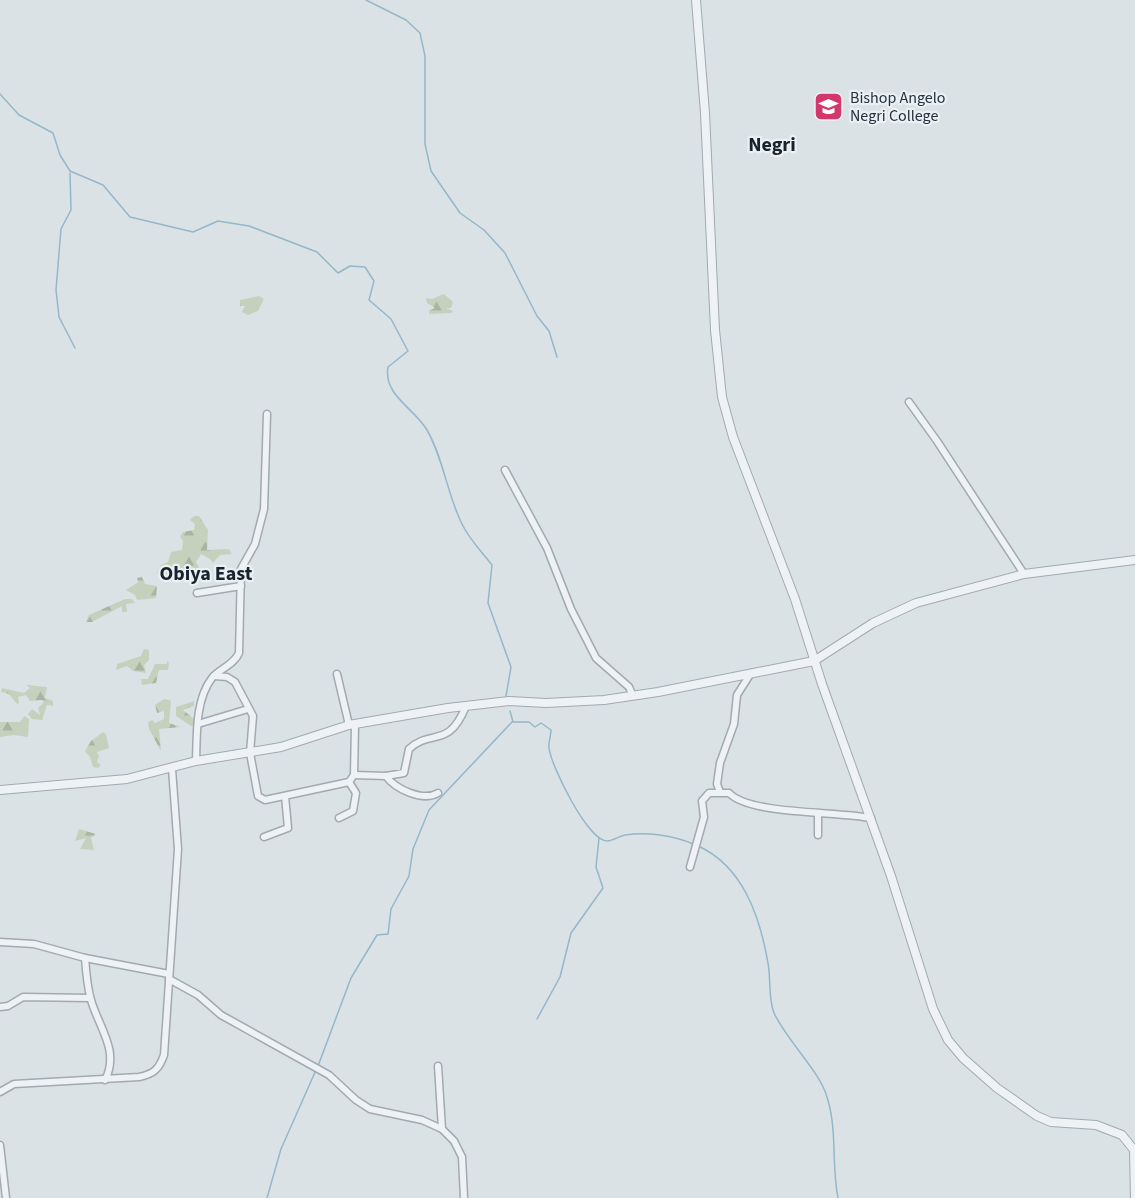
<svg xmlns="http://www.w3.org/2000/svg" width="1135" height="1198" font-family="'Source Sans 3',sans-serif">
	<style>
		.forest { fill: url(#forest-firs) }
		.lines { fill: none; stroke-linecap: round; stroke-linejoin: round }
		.stream { stroke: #94b7c9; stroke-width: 1.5 }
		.minor-casing { stroke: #a1aab0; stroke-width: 9 }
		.tertiary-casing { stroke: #a1aab0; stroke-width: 10 }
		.minor { stroke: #eef2f5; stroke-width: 6 }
		.tertiary { stroke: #eef2f5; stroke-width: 8 }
		.labels { text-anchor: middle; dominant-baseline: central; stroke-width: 4.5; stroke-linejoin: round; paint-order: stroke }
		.poi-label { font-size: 16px; fill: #25323d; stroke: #eaf0f4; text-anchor: start }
		.quarter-label { font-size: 20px; font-weight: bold; fill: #17232d; stroke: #eaf0f4 }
	</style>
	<defs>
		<pattern id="forest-firs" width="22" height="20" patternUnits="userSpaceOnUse" patternTransform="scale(1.5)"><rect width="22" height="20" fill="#c5d1bc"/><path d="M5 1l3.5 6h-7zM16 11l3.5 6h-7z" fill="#a9b4a2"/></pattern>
	</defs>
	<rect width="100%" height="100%" fill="#dbe2e6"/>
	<g class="forest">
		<polygon points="444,294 453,302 451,308 446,308 453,311 451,313 429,314 429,310 435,308 427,303 426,298 432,299"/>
		<polygon points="259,296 264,299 258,311 248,315 242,312 245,306 240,306 240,300"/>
		<polygon points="194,516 199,516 208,530 207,550 229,549 232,554 220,555 213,563 210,559 201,554 196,562 200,569 196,578 174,576 172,580 166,581 157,573 161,565 168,562 171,552 182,550 183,541 180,537 183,532 194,530 195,524 190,520"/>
		<polygon points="142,577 145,584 157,586 156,598 137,600 135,595 126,590 138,582 137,578"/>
		<polygon points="125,599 132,599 135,603 126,604 127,612 122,612 122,606 92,622 86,622 89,615"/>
		<polygon points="144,649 149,650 149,660 144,665 146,673 133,671 127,666 116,670 117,664 141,656"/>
		<polygon points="167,661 169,663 168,670 159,670 156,683 142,685 141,679 148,679 155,664 167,664"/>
		<polygon points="27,685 47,687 45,698 53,701 53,706 47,705 42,720 32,719 28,714 32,709 40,715 38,708 44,702 42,700 30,701 26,695 18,697 19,703 17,704 9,694 1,692 0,696 2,688 24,693 30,688"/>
		<polygon points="164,699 171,701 169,723 181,727 159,729 161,751 149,729 148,722 152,720 155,723 164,719 164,711 157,713 155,705"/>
		<polygon points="194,701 194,706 183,710 194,719 193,726 191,726 176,716 176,707"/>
		<polygon points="24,716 29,719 28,737 14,735 0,737 0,722 20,722"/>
		<polygon points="103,732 106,734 109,748 97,752 99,756 97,762 101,765 98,768 93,767 90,757 85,751 91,741"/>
		<polygon points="79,829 96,834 91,838 94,850 80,849 86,838 75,841"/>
	</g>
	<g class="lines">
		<g class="stream">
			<polyline points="366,0 406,20 420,33 425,56 425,144 431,171 460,213 484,230 505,253 537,316 549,331 557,357"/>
			<path d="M0,94L19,115L53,133L60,155L70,171L103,185L130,217L193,232L218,221L249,226L317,252L338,273L350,266L365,267L374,281L369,300L391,319L408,351L388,367C383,395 414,408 427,430C444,460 447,494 462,524C469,539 482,552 492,565L488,603L511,667L506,696"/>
			<polyline points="70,173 71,210 61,229 56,290 59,317 75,348"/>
			<path d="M510,711L513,722H529L535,727L541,723L551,730C551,736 548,743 549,748C551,766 588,841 607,841C613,841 619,836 625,835C647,832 673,835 693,844"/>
			<path d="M698,846C743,866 760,917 768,963C771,978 768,998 774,1013C786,1039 818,1070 826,1094C838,1128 831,1163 838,1198"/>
			<polyline points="537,1019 560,977 571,933 603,888 596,867 599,838"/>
			<polyline points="318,1066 351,978 377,935 388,934 391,909 409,876 413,849 429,810 512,722"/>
			<polyline points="267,1198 281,1149 316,1070"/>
		</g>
		<defs>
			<g id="minor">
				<polyline points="909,402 937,441 1024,574"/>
				<polyline points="505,470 547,548 571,609 596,658 629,687 633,696"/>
				<polyline points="197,593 241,586"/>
				<polyline points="337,674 349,725"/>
				<polyline points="214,676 227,677 235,682 253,716 250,753 258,796 265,800 349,782 354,775 355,725"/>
				<polyline points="198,724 248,709"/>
				<path d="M196,761C197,735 195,700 212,678C219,669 234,665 239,653L241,569L255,544L264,509L267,414"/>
				<path d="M354,775L386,776L404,773L409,749C432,728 448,750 466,706"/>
				<path d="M386,776C395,789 423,802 438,793"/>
				<polyline points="720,792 717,784 720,763 734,724 737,695 751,673"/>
				<polyline points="339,818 353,811 356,793 349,782"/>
				<polyline points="818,835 818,813"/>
				<polyline points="264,837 288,828 285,796"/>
				<path d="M690,867L704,817L702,801L709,793H729C750,815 837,811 871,818"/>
				<path d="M0,942L34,944L85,958C86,972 87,986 91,1000C99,1028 120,1051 105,1080"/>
				<polyline points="85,958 169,974"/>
				<polyline points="169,979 198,995 221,1015 329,1075 356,1100 370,1109 422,1120 442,1129"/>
				<polyline points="0,1007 8,1006 23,997 90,998"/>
				<polyline points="438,1066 442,1129 454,1141 462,1157 464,1198"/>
				<path d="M0,1092L14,1084L139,1077C154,1074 159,1069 164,1055L178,849L172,769"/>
				<polyline points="0,1145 6,1198"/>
			</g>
			<g id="tertiary">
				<polyline points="696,0 705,113 715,330 722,397 733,437 795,599 822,684 891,876 933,1009 948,1040 963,1058 997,1088 1037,1116 1051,1122 1096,1125 1122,1135 1134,1150 1135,1198"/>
				<polyline points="0,790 127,779 196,761 281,747 349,725 448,708 509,701 546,703 604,700 658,692 814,661 873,623 916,603 1024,574 1135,560"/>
			</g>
		</defs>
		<use href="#minor" class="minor-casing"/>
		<use href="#tertiary" class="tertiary-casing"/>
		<use href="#minor" class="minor"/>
		<use href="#tertiary" class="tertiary"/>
	</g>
	<defs>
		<symbol id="school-square" viewBox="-11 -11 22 22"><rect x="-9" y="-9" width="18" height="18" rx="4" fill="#d3386d" stroke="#eaf0f4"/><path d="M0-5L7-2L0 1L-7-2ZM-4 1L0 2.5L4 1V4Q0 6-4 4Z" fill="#fff"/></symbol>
	</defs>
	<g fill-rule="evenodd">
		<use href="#school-square" x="812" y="90" width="33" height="33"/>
	</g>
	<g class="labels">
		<g class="poi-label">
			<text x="850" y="98">Bishop Angelo<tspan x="850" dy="18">Negri College</tspan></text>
		</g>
		<g class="quarter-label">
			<text x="772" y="145">Negri</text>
			<text x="206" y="574">Obiya East</text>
		</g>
	</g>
</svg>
